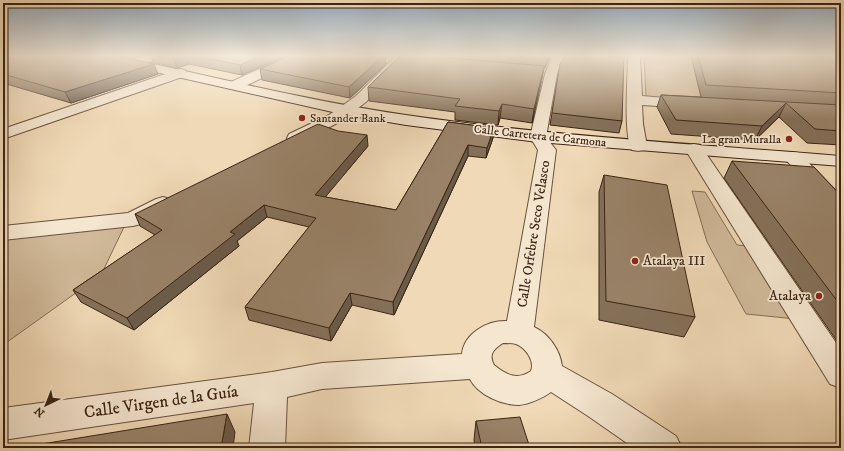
<svg xmlns="http://www.w3.org/2000/svg" width="844" height="451" font-family="'IM FELL DW Pica',serif">
	<style>
		.green { fill: #d1ba9a; stroke: #866f56 }
		.lines { fill: none; stroke-linecap: round; stroke-linejoin: round }
		.street-casing { stroke: #68513c; stroke-width: 2 }
		.secondary-casing { stroke: #3b2413; stroke-width: 2 }
		.street { fill: #f5e6d0; fill-rule: evenodd }
		.secondary { fill: #f5e6d0; fill-rule: evenodd }
		.wall { fill: #847059; stroke: #3b2413 }
		.shaded-wall { fill: #6b5b49; stroke: #3b2413 }
		.building { fill: #998268; stroke: #3b2413 }
		.poi-dot { fill: #8f2418; stroke: #f5e6d0; stroke-width: 1.5 }
		.labels { text-anchor: middle; dominant-baseline: central; stroke-width: 3.5; stroke-linejoin: round; paint-order: stroke }
		.far-poi-label { font-size: 12px; fill: #3b2413; stroke: #f5e6d0; text-anchor: start }
		.far-street-label { font-size: 12px; fill: #3b2413; stroke: #f5e6d0 }
		.street-label { font-size: 14px; fill: #3b2413; stroke: #f5e6d0 }
		.poi-label { font-size: 14px; fill: #3b2413; stroke: #f5e6d0; text-anchor: start }
		.near-street-label { font-size: 17px; fill: #3b2413; stroke: #f5e6d0 }
	</style>
	<rect width="100%" height="100%" fill="#f0d9b6"/>
	<filter id="stains"><feTurbulence type="fractalNoise" baseFrequency=".005" numOctaves="4"/><feColorMatrix values="0 0 0 0 .2 0 0 0 0 .09 0 0 0 0 .02 0 0 0 .5 -.17"/></filter>
	<radialGradient id="worn" r=".72"><stop offset=".6" stop-color="#630" stop-opacity="0"/><stop offset="1" stop-color="#630" stop-opacity=".3"/></radialGradient>
	<g class="green">
		<polygon points="644,56 841,56 841,111 646,99"/>
		<polygon points="692,191 705,192 737,245 748,246 796,319 746,314 707,242"/>
		<polygon points="126,223 101,275 3,345 3,238"/>
	</g>
	<g class="lines">
		<defs>
			<g id="street">
				<polygon points="143,56 160,56 158,59 134,67 130,66 128,63 130,60"/>
				<polygon points="288,56 304,56 302,59 241,88 231,88 229,85 231,82"/>
				<polygon points="396,56 409,56 366,102 341,121 301,142 295,143 289,142 287,138 289,134 329,115 356,96"/>
				<path d="M552,56H564L557,74L546,137L556,150L534,327C549,334 560,350 562,366L612,394L676,436L682,448H634L588,416L551,392C543,398 529,404 519,405C502,405 478,395 470,379L322,389L287,397L285,448H249L254,403L3,440V408L272,372L322,363L462,354C464,333 488,320 507,321L538,150L530,137L545,74ZM503,343C507,343 512,343 516,344C526,348 535,361 531,371C517,381 505,374 494,365C488,354 494,349 503,343Z"/>
				<path d="M628,56H640L642,96L688,100L693,101L695,104L693,107L688,108L642,105L643,124L647,146L644,150L638,151L632,150C623,136 628,75 628,56Z"/>
				<polygon points="180,69 185,70 186,73 185,76 3,139 3,129"/>
				<polygon points="694,144 700,145 841,350 841,388 830,384 685,149 688,145"/>
				<polygon points="793,152 799,153 841,196 841,214 834,212 787,161 784,157 787,153"/>
				<polygon points="163,197 170,199 173,203 170,207 141,224 133,226 3,240 3,226 128,213 156,199"/>
			</g>
			<path id="secondary" d="M96,56H118C214,77 309,101 406,115C550,136 696,144 841,156V166L538,142L406,125L346,115L102,60L98,59Z"/>
		</defs>
		<use href="#street" class="street-casing"/>
		<use href="#secondary" class="secondary-casing"/>
		<use href="#street" class="street"/>
		<use href="#secondary" class="secondary"/>
	</g>
	<g class="wall">
		<polygon points="3,56 158,74 71,103 3,83"/>
		<polygon points="124,56 138,56 132,58"/>
		<polygon points="151,56 285,56 242,75 189,64 177,68 153,62"/>
		<polygon points="289,56 385,56 386,64 350,98 262,80 260,69"/>
		<polygon points="400,56 550,56 545,68 544,68 542,78 532,123 500,118 498,125 455,120 455,112 369,101 368,87"/>
		<polygon points="691,56 835,56 841,62 841,145 807,143 779,117 755,140 671,134 657,107 661,95 701,97 693,64"/>
		<polygon points="560,64 622,121 619,133 550,125"/>
		<polygon points="448,122 494,128 493,138 486,158 468,156 394,315 352,305 331,341 249,320 245,307 309,227 267,217 237,241 239,246 134,330 81,302 73,290 155,235 140,226 135,214 368,146 325,197 396,210"/>
		<polygon points="732,161 841,196 841,347 724,178"/>
		<polygon points="604,175 695,317 684,337 599,320 599,192"/>
		<polygon points="476,421 530,448 475,448 474,440"/>
	</g>
	<g class="shaded-wall">
		<polygon points="3,56 19,56 3,61"/>
		<polygon points="132,56 138,56 132,58"/>
		<polygon points="179,56 186,56 189,64 177,68 174,58"/>
		<polygon points="260,56 285,56 242,75 240,65"/>
		<polygon points="383,56 385,56 386,64 350,98 349,87"/>
		<polygon points="548,56 550,56 545,68 547,58"/>
		<polygon points="154,64 158,74 71,103 65,92"/>
		<polygon points="544,66 542,78 532,123 534,109"/>
		<polygon points="786,103 779,117 755,140 762,126"/>
		<polygon points="502,104 500,118 498,125 499,111"/>
		<polygon points="494,128 493,138 486,158 487,148"/>
		<polygon points="367,135 368,146 317,207 315,195"/>
		<polygon points="468,145 468,156 394,315 393,302"/>
		<polygon points="264,205 267,217 237,241 239,246 134,330 127,318 230,232"/>
		<polygon points="350,293 352,305 331,341 329,328"/>
		<polygon points="227,414 235,432 233,448 221,448"/>
	</g>
	<g class="building">
		<polygon points="17,56 118,56 154,64 65,92 3,74 3,60"/>
		<polygon points="166,56 179,56 174,58"/>
		<polygon points="196,56 260,56 240,65"/>
		<polygon points="289,56 383,56 349,87 260,69"/>
		<polygon points="400,56 428,56 544,66 534,109 502,104 499,111 455,106 460,99 368,87"/>
		<polygon points="523,56 548,56 547,58"/>
		<polygon points="564,56 624,56 622,121 552,113 560,64"/>
		<polygon points="698,56 835,56 841,62 841,93 706,85"/>
		<polygon points="661,95 841,105 841,131 815,129 786,103 762,126 676,120"/>
		<polygon points="448,122 494,128 487,148 468,145 393,302 350,293 329,328 245,307 316,218 264,205 230,232 235,234 127,318 73,290 162,230 135,214 318,124 338,131 367,135 315,195 396,210"/>
		<polygon points="732,161 814,167 841,196 841,306"/>
		<polygon points="604,175 667,185 695,317 606,301"/>
		<polygon points="227,414 221,448 17,448"/>
		<polygon points="520,417 530,448 482,448 476,421"/>
	</g>
	<linearGradient id="sky" x2="0" y2="1"><stop stop-color="#92aabe"/><stop offset="0.47" stop-color="#f8eede"/><stop offset="1" stop-color="#f8eede" stop-opacity="0"/></linearGradient>
	<rect width="844" height="119" fill="url(#sky)"/>
	<g class="poi-dot">
		<circle cx="302" cy="118" r="4"/>
		<circle cx="789" cy="139" r="4"/>
		<circle cx="635" cy="261" r="4"/>
		<circle cx="819" cy="296" r="4"/>
	</g>
	<g class="labels">
		<g class="far-poi-label">
			<text x="310" y="118">Santander Bank</text>
			<text x="781" y="139" text-anchor="end">La gran Muralla</text>
		</g>
		<g class="far-street-label">
			<text transform="translate(540 136) rotate(6)">Calle Carretera de Carmona</text>
		</g>
		<g class="street-label">
			<text transform="translate(534 234) rotate(-81)">Calle Orfebre Seco Velasco</text>
		</g>
		<g class="poi-label">
			<text x="643" y="261">Atalaya III</text>
			<text x="811" y="296" text-anchor="end">Atalaya</text>
		</g>
		<g class="near-street-label">
			<text transform="translate(161 402) rotate(-8)">Calle Virgen de la Guía</text>
		</g>
	</g>
	<rect width="844" height="451" fill="none" stroke="#f0d9b6" stroke-width="16"/>
	<rect x="4" y="4" width="836" height="443" fill="none" stroke="#3b2413" stroke-width="2"/>
	<rect x="8" y="8" width="828" height="435" fill="none" stroke="#3b2413"/>
	<g transform="translate(46 405) rotate(223)" stroke="#f5e6d0" stroke-width="3" paint-order="stroke">
	<path d="M0-3L7 15L0 10L-7 15Z" fill="#3b2413"/>
	<text y="-6" font-size="11" font-weight="bold" text-anchor="middle" fill="#3b2413">N</text>
	</g>
	<rect width="100%" height="100%" filter="url(#stains)"/>
	<rect width="100%" height="100%" fill="url(#worn)"/>
</svg>
